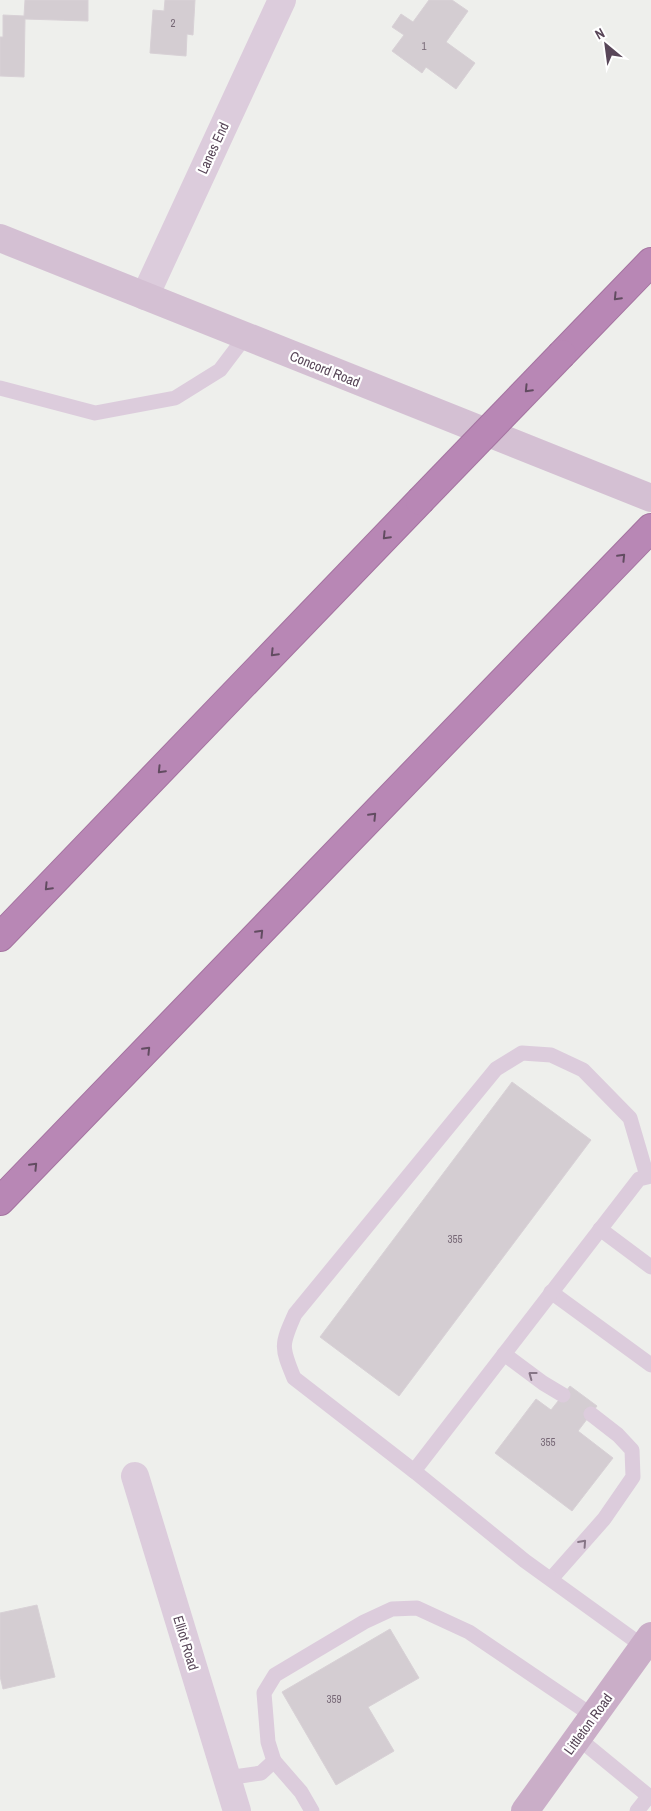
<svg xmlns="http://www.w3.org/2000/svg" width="651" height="1811" font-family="'Archivo Narrow',sans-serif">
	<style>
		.building { fill: #d4cdd2; stroke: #d8d1d6 }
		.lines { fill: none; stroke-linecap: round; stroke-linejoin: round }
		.motorway-casing { stroke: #a473a0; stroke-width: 30 }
		.service { stroke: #dcccdc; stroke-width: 15 }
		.minor { stroke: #dcccdc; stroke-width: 28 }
		.secondary { stroke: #d4c0d3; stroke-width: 28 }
		.primary { stroke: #caaec8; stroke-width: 28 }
		.motorway { stroke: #b887b5; stroke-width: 28 }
		.motorway-bridge-casing { stroke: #a473a0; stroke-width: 30; stroke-linecap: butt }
		.motorway-bridge { stroke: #b887b5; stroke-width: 28 }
		.oneway { stroke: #624c61 }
		.oneway2 { stroke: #867586 }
		.labels { text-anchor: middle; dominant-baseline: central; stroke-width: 4.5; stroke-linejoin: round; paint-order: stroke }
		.number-label { font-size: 11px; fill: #776876 }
		.street-label { font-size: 14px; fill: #584658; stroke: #fff }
	</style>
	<rect width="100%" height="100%" fill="#eeefec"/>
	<g class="building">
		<polygon points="25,0 88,0 88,21 25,19 24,77 0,76 0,37 3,37 3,15 24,16"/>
		<polygon points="165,0 195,0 193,35 187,34 186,56 150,53 153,10 164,11"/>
		<polygon points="429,0 452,0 468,11 446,42 475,63 456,89 426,67 422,73 392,51 404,35 392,27 401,14 413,22"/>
		<polygon points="512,1082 591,1140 399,1396 320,1337"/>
		<polygon points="570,1386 597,1406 578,1431 613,1458 572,1511 495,1453 536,1399 551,1410"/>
		<polygon points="37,1605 55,1677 3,1689 0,1676 0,1613"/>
		<polygon points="390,1629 419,1678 368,1707 394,1751 336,1785 282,1692"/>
	</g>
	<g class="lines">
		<defs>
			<g id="motorway">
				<polyline points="562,354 651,262"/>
				<polyline points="0,937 420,501"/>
				<polyline points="0,1201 651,528"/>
			</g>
		</defs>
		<use href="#motorway" class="motorway-casing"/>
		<g class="service">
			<polyline points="0,388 95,413 175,398 220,370 245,337"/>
			<polyline points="600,1229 651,1267"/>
			<polyline points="551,1292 651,1365"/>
			<polyline points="504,1354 543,1383 563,1395"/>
			<path d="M414,1471L294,1378C281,1347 281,1345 295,1314L496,1069L522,1053L551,1055L583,1070L630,1118L647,1176"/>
			<polyline points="551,1579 604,1519 633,1477 632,1450 618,1435 591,1414"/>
			<polyline points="644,1647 525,1561 414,1471 639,1179 651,1176"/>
			<polyline points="578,1738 651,1798"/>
			<polyline points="274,1761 301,1792 312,1811"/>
			<polyline points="227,1778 261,1773 274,1761 268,1742 264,1693 275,1675 364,1622 392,1609 417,1608 469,1632 593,1716"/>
			<polyline points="637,1811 649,1796"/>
		</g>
		<g class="minor">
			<polyline points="145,296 282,0"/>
			<polyline points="135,1476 237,1811"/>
		</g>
		<polyline class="secondary" points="0,238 651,498"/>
		<polyline class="primary" points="525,1811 651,1636"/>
		<use href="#motorway" class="motorway"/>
		<defs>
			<polyline id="motorway-bridge" points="420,501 562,354"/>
		</defs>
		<use href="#motorway-bridge" class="motorway-bridge-casing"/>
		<use href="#motorway-bridge" class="motorway-bridge"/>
	</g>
	<defs><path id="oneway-chevron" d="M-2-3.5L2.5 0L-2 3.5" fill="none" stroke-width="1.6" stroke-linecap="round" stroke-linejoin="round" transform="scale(1.25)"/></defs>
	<g class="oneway">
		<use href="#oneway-chevron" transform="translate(617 297) rotate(134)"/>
		<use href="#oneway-chevron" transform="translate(528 389) rotate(134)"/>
		<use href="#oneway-chevron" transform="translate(386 536) rotate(134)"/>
		<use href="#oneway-chevron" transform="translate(622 557) rotate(-46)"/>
		<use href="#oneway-chevron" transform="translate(274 653) rotate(134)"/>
		<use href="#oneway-chevron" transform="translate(161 770) rotate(134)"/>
		<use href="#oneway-chevron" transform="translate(373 816) rotate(-46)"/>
		<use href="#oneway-chevron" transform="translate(48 887) rotate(134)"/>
		<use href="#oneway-chevron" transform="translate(260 933) rotate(-46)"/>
		<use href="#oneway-chevron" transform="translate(147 1050) rotate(-46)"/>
		<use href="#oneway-chevron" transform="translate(34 1166) rotate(-46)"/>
	</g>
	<g class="oneway2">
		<use href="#oneway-chevron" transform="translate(532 1375) rotate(-143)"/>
		<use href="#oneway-chevron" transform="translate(583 1543) rotate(-48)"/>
	</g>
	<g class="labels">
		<g class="number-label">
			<text x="173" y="23">2</text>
			<text x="424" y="46">1</text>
			<text x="455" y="1239">355</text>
			<text x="548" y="1442">355</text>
			<text x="334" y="1699">359</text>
		</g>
		<g class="street-label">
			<text transform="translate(213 148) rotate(-65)">Lanes End</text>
			<text transform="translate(325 369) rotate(22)">Concord Road</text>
			<text transform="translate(186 1643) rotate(73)">Elliot Road</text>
			<text transform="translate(588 1724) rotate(-54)">Littleton Road</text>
		</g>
	</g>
	<g transform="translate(606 45) rotate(331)" stroke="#ffffff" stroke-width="4" paint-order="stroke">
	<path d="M0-4L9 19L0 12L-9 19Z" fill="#584658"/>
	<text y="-8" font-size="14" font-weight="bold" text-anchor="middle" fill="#584658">N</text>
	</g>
</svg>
